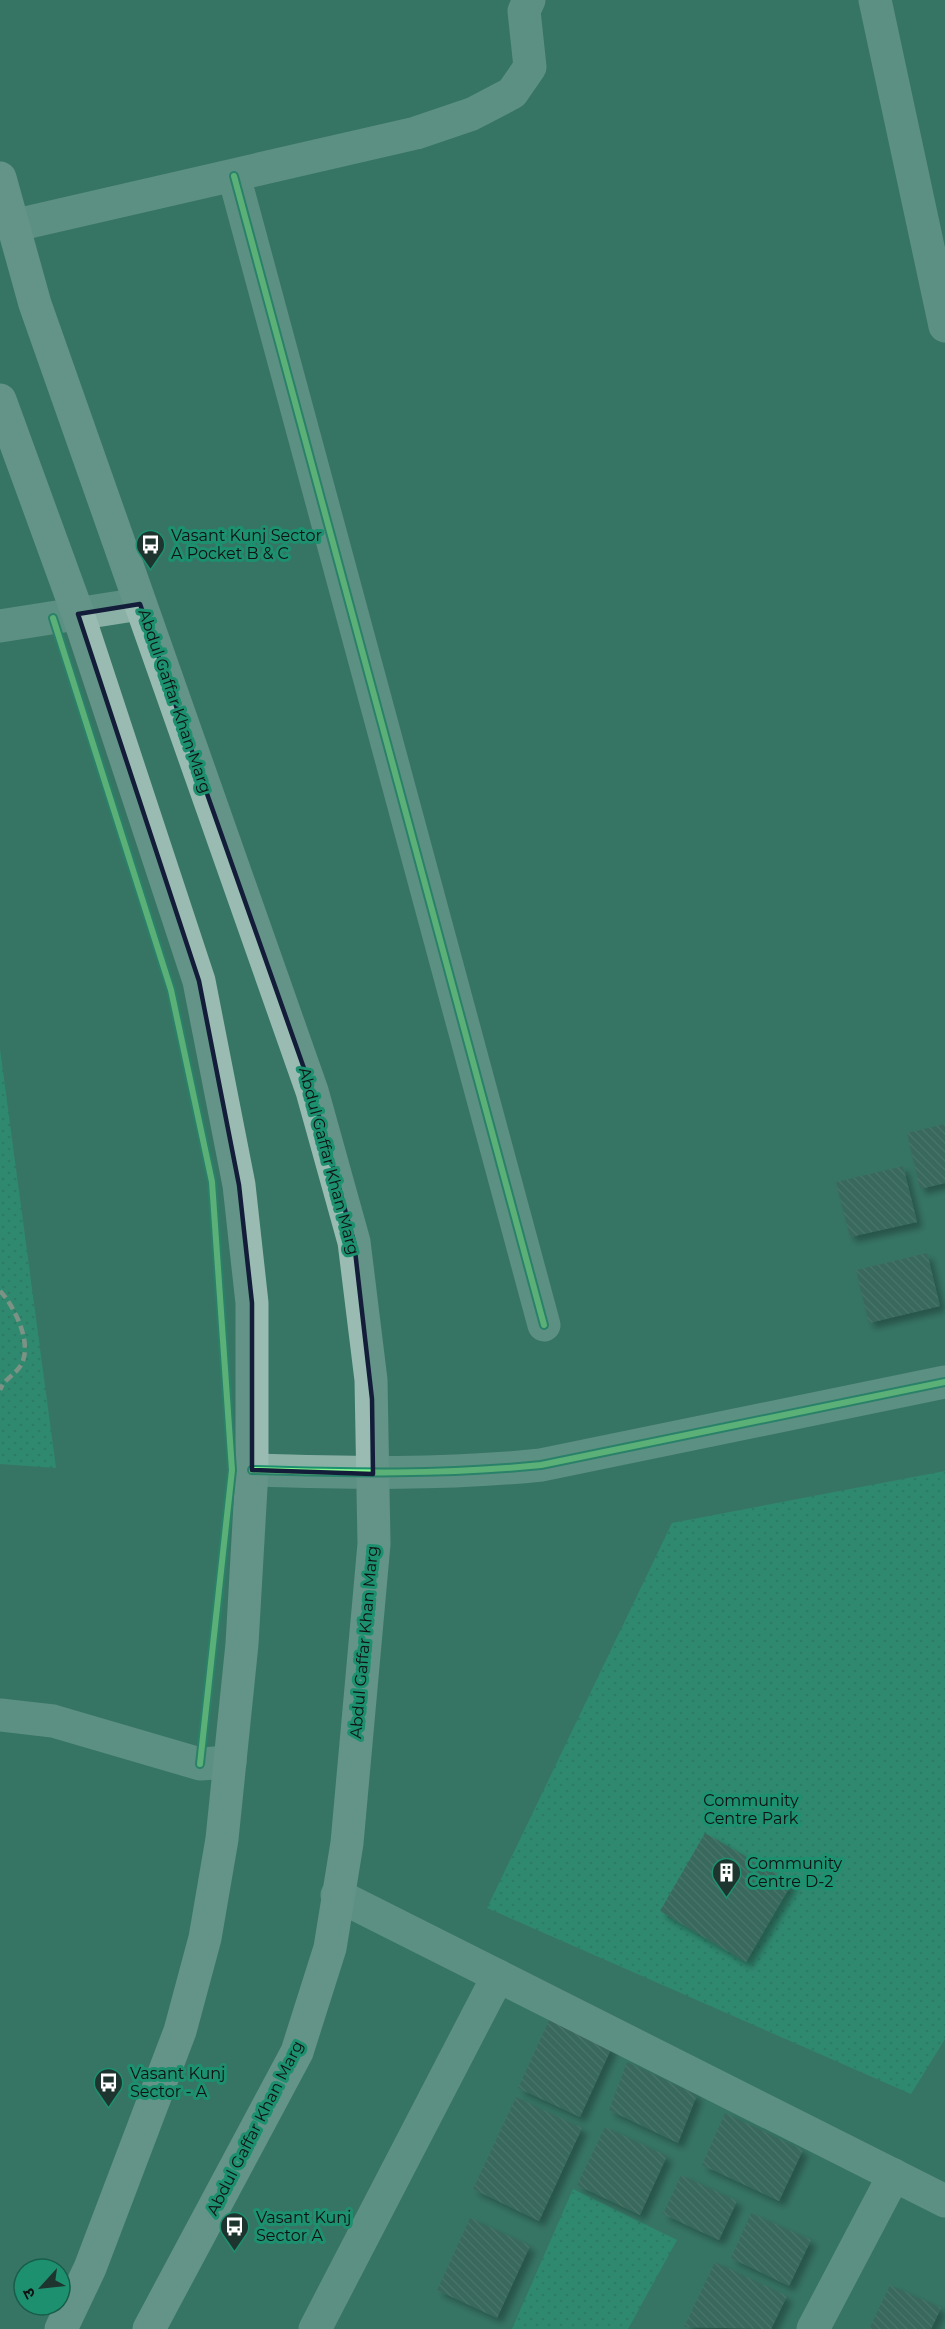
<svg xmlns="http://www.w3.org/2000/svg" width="945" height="2329" font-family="Montserrat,'Noto Sans Devanagari',sans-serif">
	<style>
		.park { fill: url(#park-dots) }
		.building { fill: url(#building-back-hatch); filter: url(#shadow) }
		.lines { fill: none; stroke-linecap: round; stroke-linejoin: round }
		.minor { stroke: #8bb1a7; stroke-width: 33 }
		.major { stroke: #99bbb1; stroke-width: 33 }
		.quiet { stroke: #d1b7ad; stroke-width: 4.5; stroke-dasharray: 9 4.5; stroke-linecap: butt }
		.cycleway-casing { stroke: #1c906f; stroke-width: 10 }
		.cycleway { stroke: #87f88f; stroke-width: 6 }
		.marked { fill: none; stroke: #131d39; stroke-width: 4.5; stroke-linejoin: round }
		.labels { text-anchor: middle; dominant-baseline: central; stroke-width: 6; stroke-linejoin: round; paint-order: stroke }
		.poi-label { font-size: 16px; fill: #111; stroke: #1c906f; text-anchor: start }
		.street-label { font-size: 16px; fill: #111; stroke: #1c906f }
		.park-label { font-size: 16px; fill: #111; stroke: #1c906f }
	</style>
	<defs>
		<pattern id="park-dots" width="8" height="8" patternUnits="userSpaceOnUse" patternTransform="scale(1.5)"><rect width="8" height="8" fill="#27a27d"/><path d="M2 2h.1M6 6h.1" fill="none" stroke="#208365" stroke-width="1.8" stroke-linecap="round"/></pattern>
		<pattern id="building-back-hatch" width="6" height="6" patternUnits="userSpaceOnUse" patternTransform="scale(1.5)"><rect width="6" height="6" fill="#3c5c53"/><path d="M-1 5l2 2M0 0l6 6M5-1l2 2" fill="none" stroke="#5b736c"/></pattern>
		<filter id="shadow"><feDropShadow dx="5.5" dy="5.5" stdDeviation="3" flood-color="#0009"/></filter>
	</defs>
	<rect width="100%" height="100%" fill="#377564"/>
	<g class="park">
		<polygon points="0,1049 56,1468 0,1464"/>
		<polygon points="945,1471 945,2039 911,2094 487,1908 672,1523"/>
		<polygon points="573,2189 677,2240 628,2329 512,2329"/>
	</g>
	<g class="building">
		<polygon points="945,1124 945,1183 920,1189 907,1133"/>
		<polygon points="903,1166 917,1222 850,1237 836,1182"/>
		<polygon points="927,1253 940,1306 869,1323 856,1270"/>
		<polygon points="705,1833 792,1883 746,1962 660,1911"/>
		<polygon points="550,2018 612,2047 580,2117 518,2088"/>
		<polygon points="627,2062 697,2095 678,2143 609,2110"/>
		<polygon points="516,2097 582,2128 539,2221 473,2189"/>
		<polygon points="725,2113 803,2150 779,2201 702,2165"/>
		<polygon points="605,2127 667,2156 640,2215 577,2185"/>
		<polygon points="681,2175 737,2201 719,2240 663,2214"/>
		<polygon points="751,2213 811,2240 789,2286 731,2258"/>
		<polygon points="470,2218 530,2246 497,2318 437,2290"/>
		<polygon points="715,2262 787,2296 771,2329 684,2327"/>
		<polygon points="890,2285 941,2308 931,2329 869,2329"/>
	</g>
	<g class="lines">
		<g class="minor">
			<polyline points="875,0 945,326"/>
			<polyline points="234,176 544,1325"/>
			<polyline points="12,226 416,133 472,114 512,93 530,67 524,11 529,0"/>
			<polyline points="0,626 140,604"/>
			<path d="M252,1470C348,1473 444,1475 541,1465L945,1382"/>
			<polyline points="0,1715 53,1721 200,1764 230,1762"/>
			<polyline points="337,1895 945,2201"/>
			<polyline points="315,2329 498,1976"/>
			<polyline points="813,2329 894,2175"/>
		</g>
		<g class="major">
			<polyline points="0,178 35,304 312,1091 354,1242 371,1380 374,1544 347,1843 330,1948 297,2052 149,2329"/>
			<polyline points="0,400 78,614 199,981 239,1185 252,1303 252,1470 242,1644 222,1839 205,1938 180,2031 90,2268 61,2329"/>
		</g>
		<path class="quiet" d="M0,1291C15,1307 33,1344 21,1365C15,1375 4,1379 0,1390"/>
		<defs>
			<g id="cycleway">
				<polyline points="234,176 544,1325"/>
				<polyline points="53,618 171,990 212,1182 232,1470 200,1764"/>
				<path d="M252,1470C348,1473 444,1475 541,1465L945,1382"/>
			</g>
		</defs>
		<use href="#cycleway" class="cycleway-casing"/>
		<use href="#cycleway" class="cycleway"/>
	</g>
	<path d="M0 0H945V2329H0ZM140,604L312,1091L354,1242L372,1399L373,1474L252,1470V1303L239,1185L199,981L78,614Z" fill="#377564" fill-opacity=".55" fill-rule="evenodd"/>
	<path class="marked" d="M140,604L312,1091L354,1242L372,1399L373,1474L252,1470V1303L239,1185L199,981L78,614Z"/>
	<defs>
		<symbol id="bus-pin" viewBox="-11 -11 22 30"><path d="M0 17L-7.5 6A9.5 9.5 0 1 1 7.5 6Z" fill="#1e342e" stroke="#1c906f"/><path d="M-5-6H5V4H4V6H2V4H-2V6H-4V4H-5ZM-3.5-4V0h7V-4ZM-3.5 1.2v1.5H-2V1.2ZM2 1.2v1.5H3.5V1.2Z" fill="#fff"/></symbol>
		<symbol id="building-pin" viewBox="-11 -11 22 30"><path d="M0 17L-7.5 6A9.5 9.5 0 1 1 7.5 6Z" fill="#1e342e" stroke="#1c906f"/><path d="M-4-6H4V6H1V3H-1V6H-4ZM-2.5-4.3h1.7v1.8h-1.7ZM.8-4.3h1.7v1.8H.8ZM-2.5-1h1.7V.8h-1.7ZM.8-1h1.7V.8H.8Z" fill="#fff"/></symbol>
	</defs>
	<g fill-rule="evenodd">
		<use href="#bus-pin" x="134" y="528" width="33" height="45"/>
		<use href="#building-pin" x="710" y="1856" width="33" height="45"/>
		<use href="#bus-pin" x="92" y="2066" width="33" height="45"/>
		<use href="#bus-pin" x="218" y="2210" width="33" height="45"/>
	</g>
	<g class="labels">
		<g class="poi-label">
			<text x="171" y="535">Vasant Kunj Sector<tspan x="171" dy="18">A Pocket B &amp; C</tspan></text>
			<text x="747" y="1863">Community<tspan x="747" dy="18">Centre D-2</tspan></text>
			<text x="130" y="2073">Vasant Kunj<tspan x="130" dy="18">Sector - A</tspan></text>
			<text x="256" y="2217">Vasant Kunj<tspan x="256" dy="18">Sector A</tspan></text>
		</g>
		<g class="street-label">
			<text transform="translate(175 701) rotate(71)">Abdul Gaffar Khan Marg</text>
			<text transform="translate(329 1161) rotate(75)">Abdul Gaffar Khan Marg</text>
			<text transform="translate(364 1642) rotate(-85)">Abdul Gaffar Khan Marg</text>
			<text transform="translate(255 2128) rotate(-63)">Abdul Gaffar Khan Marg</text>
		</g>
		<g class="park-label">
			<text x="751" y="1800">Community<tspan x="751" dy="18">Centre Park</tspan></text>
		</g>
	</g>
	<g transform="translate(42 2287) rotate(243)"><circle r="28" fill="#1c906f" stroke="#185d49" stroke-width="1.5"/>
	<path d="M0-4.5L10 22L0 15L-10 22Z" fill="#1e342e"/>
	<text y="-9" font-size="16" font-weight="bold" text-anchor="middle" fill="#111111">उ</text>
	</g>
</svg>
